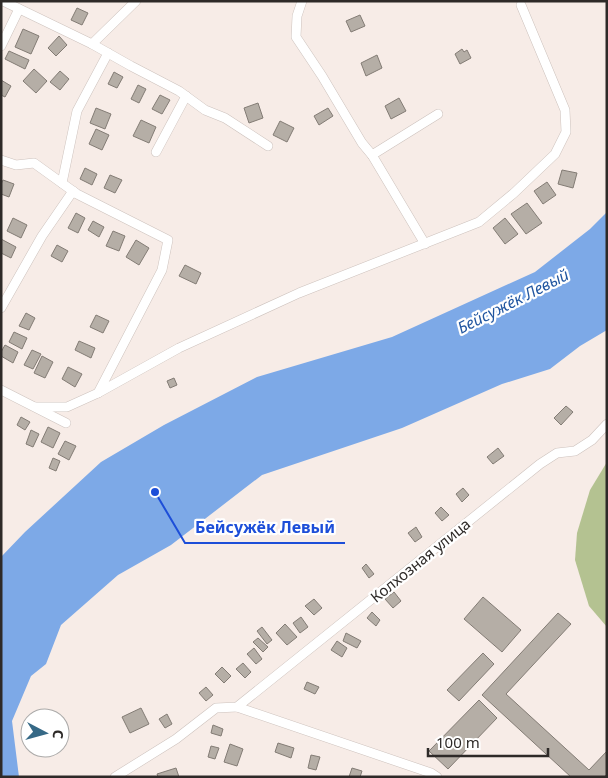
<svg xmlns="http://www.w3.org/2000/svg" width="608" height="778" font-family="'Noto Sans',sans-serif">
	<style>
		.green { fill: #b4c291 }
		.water { fill: #7da9e7 }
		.building { fill: #b5aea6; stroke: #837c75 }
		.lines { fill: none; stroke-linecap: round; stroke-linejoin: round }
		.minor-casing { stroke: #cdc2bd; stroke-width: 10 }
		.minor { stroke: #fff; stroke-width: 9 }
		.labels { text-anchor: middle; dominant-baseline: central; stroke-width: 4.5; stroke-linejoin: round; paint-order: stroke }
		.street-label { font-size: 15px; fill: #2e2a28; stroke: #fff }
		.water-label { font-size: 16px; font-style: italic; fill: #2156a0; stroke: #fff }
		.leader { fill: none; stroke: #1d4ed8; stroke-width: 2 }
		.callout-dot { fill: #1d4ed8; stroke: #fff; stroke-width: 2 }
		.callout-label { font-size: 16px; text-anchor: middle; font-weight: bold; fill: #1d4ed8; stroke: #fff; stroke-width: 4.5; stroke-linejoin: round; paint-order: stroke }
	</style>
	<rect width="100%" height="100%" fill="#f7ece7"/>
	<polygon class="green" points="607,462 607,627 589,606 575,560 577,533 590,490"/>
	<polygon class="water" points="607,212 607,330 580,346 550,369 502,384 402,428 262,475 171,545 118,575 61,625 46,664 31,676 12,721 19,777 1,777 1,557 25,532 101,462 164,425 257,377 392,337 535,272 590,229"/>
	<g class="building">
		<polygon points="77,8 88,13 82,25 71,20"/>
		<polygon points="360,15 365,26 351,32 346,21"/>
		<polygon points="23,29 39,36 31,54 15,47"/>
		<polygon points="59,36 67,45 56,56 48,48"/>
		<polygon points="462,49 464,52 467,50 471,58 460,64 455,54"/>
		<polygon points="9,51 29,60 25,69 5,59"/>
		<polygon points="377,55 382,68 366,76 361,63"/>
		<polygon points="34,69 47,81 36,93 23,81"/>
		<polygon points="60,71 69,79 60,90 50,82"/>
		<polygon points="114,72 123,77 117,88 108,84"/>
		<polygon points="1,80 11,86 5,97 1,95"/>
		<polygon points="138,85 146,89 139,103 131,99"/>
		<polygon points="160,95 170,100 162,114 152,109"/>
		<polygon points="399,98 406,111 391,119 385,106"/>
		<polygon points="258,103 263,118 249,123 244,108"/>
		<polygon points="96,108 111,114 105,129 90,123"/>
		<polygon points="328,108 333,116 319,125 314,116"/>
		<polygon points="141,120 156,127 149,143 133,136"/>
		<polygon points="280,121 294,128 287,142 273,135"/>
		<polygon points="96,129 109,135 102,150 89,144"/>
		<polygon points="85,168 97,174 92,185 80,179"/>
		<polygon points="562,170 577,173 573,188 558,184"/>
		<polygon points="110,175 122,180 115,193 104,188"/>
		<polygon points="3,180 14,184 9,197 1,194 1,184"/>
		<polygon points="547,182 556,195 543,204 534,191"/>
		<polygon points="527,203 542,223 526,234 511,214"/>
		<polygon points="76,213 85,218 78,233 68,228"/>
		<polygon points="13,218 27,225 21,238 7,231"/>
		<polygon points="505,218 518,234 505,244 493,228"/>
		<polygon points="93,221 104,227 99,237 88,230"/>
		<polygon points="113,231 125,236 119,251 106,246"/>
		<polygon points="1,239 16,247 11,258 1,253"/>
		<polygon points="136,240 149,248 139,265 126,257"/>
		<polygon points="57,245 68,251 62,262 51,256"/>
		<polygon points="185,265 201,273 196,284 179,276"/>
		<polygon points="26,313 35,318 29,330 19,326"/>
		<polygon points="96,315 109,321 103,333 90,327"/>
		<polygon points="14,332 27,338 22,349 9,342"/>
		<polygon points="79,341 95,348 91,358 75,350"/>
		<polygon points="5,345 18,352 13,363 1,356 1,352"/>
		<polygon points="32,350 41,354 33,369 24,365"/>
		<polygon points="42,356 53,362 45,378 34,373"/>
		<polygon points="68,367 82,374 75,387 62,379"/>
		<polygon points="174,378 177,385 170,388 167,381"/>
		<polygon points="566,406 573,412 561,425 554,418"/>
		<polygon points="21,417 30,422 25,430 17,425"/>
		<polygon points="48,427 60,433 53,448 41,442"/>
		<polygon points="31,430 39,434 33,447 26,444"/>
		<polygon points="65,441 76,446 69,460 58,454"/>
		<polygon points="498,448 504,456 493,464 487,457"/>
		<polygon points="53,458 60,461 56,471 49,468"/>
		<polygon points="463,488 469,495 462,502 456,494"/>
		<polygon points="441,507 449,515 442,521 435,513"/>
		<polygon points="416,527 422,537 415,542 408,533"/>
		<polygon points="366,564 374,574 369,578 362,568"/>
		<polygon points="394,592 401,601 393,608 385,599"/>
		<polygon points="483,597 521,630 502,652 464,619"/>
		<polygon points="314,599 322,608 314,615 305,606"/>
		<polygon points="372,612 380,620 376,626 367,618"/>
		<polygon points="558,613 571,624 506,694 589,770 607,751 607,774 604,777 571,777 482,695"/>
		<polygon points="301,617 308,627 300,633 293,623"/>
		<polygon points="285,624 297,637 287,645 276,633"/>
		<polygon points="262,627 272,640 267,644 257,631"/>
		<polygon points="346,633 361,641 357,648 343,641"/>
		<polygon points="258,638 268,647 263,652 253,642"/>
		<polygon points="337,641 347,648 342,657 331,650"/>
		<polygon points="254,648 262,659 256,664 247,654"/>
		<polygon points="483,653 494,664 459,701 447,690"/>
		<polygon points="243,663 251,672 245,678 236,669"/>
		<polygon points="222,667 231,676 224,683 215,674"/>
		<polygon points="307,682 319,687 315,694 304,689"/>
		<polygon points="206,687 213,695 206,701 199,693"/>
		<polygon points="479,700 497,718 448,769 429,751"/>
		<polygon points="141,708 149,724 130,733 122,717"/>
		<polygon points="167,714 172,724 165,728 159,719"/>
		<polygon points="213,725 223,729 221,736 211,733"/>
		<polygon points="278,743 294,748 291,758 275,752"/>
		<polygon points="230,744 243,749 237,766 224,762"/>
		<polygon points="211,746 219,748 215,759 208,757"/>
		<polygon points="311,755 320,757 316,770 308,768"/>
		<polygon points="176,768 179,777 158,777 157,774"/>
		<polygon points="352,768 362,771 360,777 349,777"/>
	</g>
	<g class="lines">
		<defs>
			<g id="minor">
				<polyline points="3,1 92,44 136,1"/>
				<polyline points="302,1 297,16 296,37 322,76 362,143 372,155 425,244"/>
				<polyline points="92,44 131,66 179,91 205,110 225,118 268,146"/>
				<polyline points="1,46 19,9"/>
				<polyline points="156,152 186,96"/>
				<polyline points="372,155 438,114"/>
				<polyline points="1,160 16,165 34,163 77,194 168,240 162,270 98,393"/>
				<polyline points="62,183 77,111 108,53"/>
				<polyline points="1,308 42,236 73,191"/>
				<polyline points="1,390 66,423"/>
				<polyline points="36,407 67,407 98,393 179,348 299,293 479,222 514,193 555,154 566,132 565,110 521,5"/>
				<polyline points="237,707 431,773 437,777"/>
				<polyline points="115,777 176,739 216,708 237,707 540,464 557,453 575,451 592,440 607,424"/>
			</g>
		</defs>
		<use href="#minor" class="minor-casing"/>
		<use href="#minor" class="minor"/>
	</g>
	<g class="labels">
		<g class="street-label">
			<text transform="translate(420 560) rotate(-39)">Колхозная улица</text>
		</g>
		<g class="water-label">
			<text transform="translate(513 301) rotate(-27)">Бейсужёк Левый</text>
		</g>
	</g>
	<path class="leader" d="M155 492L185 543H345"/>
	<circle class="callout-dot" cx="155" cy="492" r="5"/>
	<g class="callout-label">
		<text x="265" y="533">Бейсужёк Левый</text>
	</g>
	<rect width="608" height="778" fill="none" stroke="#2e2a28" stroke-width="5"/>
	<g transform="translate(45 733) rotate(96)"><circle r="24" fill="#ffffff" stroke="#abaaa9"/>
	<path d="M0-4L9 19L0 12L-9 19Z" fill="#366986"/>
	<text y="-8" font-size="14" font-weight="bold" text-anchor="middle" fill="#2e2a28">С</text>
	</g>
	<path d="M428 748v8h120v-8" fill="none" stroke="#2e2a28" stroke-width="2.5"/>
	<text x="436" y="748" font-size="15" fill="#2e2a28" stroke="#ffffff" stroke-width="4" paint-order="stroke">100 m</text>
</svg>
